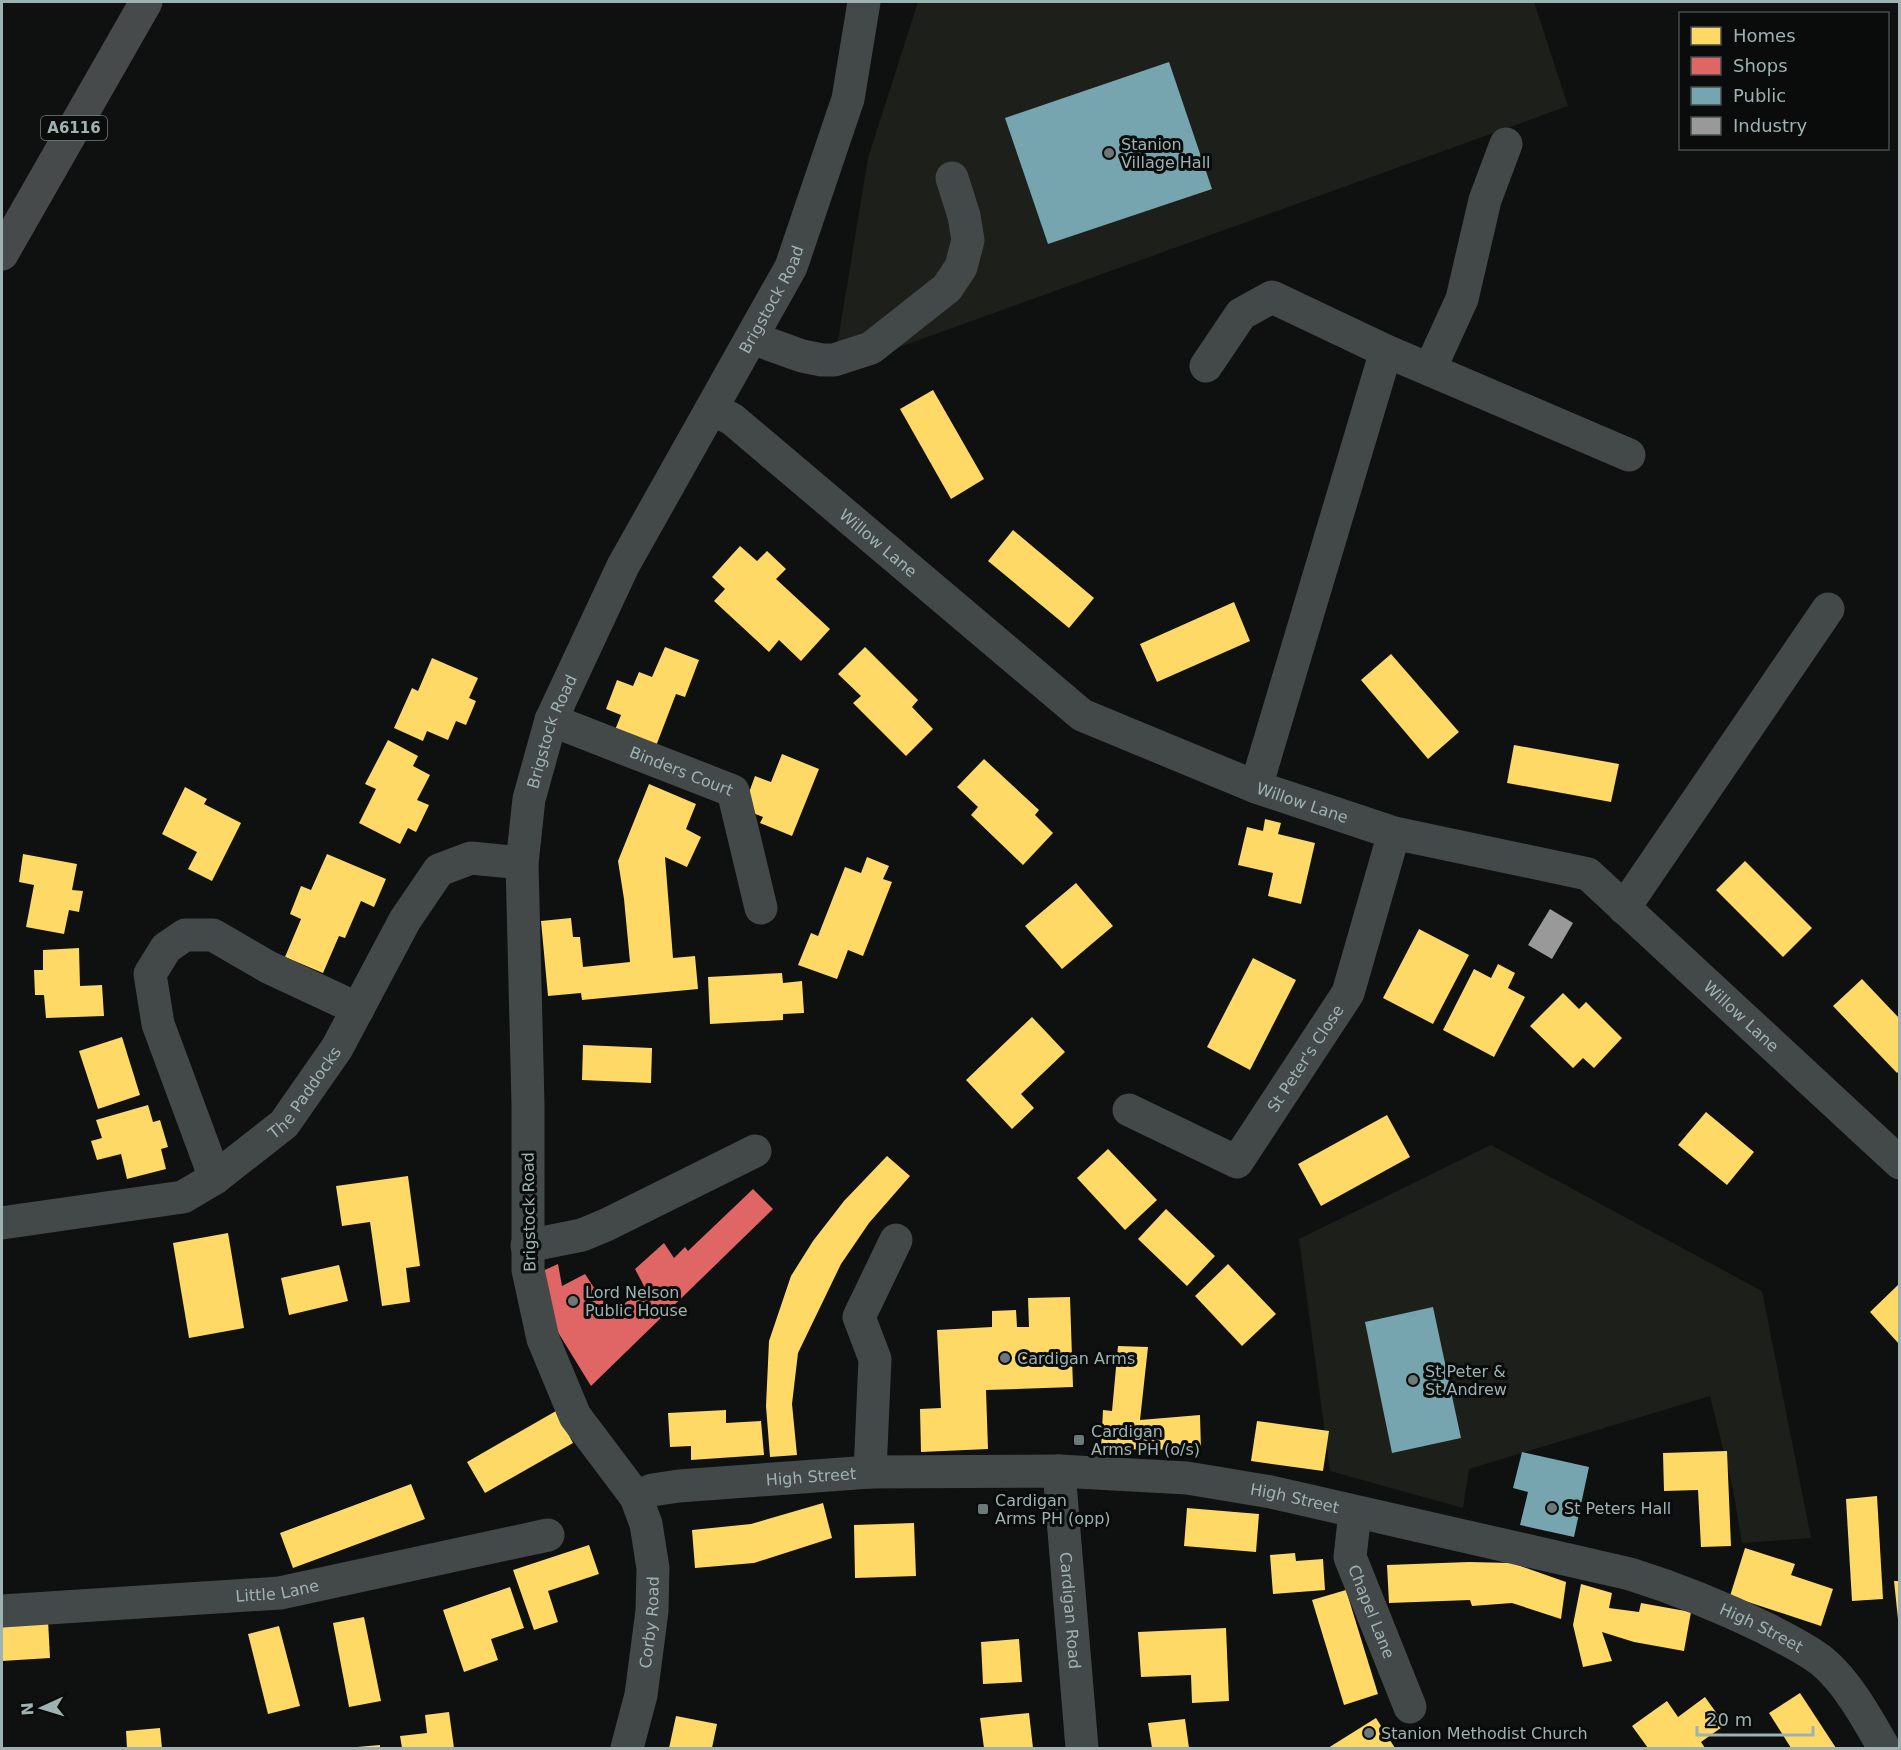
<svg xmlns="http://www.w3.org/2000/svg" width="1901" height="1750" font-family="'DejaVu Sans',sans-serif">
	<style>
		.green { fill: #1d201a }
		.homes { fill: #ffd966 }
		.shops { fill: #e06666 }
		.public { fill: #76a5af }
		.industry { fill: #999 }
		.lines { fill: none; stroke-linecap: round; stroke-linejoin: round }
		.minor { stroke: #434848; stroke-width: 33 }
		.highway { stroke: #464a4a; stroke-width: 33 }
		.poi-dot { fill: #6c7979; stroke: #0a0b0b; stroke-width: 2 }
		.labels { text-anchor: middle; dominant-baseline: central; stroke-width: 6; stroke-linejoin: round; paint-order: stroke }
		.shield { fill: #0a0b0b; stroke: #728080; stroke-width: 1.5 }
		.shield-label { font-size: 15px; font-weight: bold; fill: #9eb2b2 }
		.poi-label { font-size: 16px; fill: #9eb2b2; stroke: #0a0b0b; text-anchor: start }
		.street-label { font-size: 16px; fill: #9eb2b2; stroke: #0a0b0b }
	</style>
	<rect width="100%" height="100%" fill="#0f1010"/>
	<g class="green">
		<polygon points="918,2 1534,2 1568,106 833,371 868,158"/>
		<polygon points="1491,1145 1762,1291 1811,1538 1742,1543 1733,1489 1710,1396 1469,1469 1463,1508 1330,1471 1299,1239"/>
	</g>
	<g class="homes">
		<polygon points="933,390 984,479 951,499 900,409"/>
		<polygon points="1013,530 1094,598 1069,628 988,561"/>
		<polygon points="740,546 757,561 767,551 786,569 776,579 830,629 801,661 779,640 769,652 714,601 725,589 712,577"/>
		<polygon points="1234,602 1250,641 1157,682 1140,644"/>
		<polygon points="665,647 699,660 685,697 676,694 656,746 615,730 621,715 606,709 617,680 633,686 639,672 652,677"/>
		<polygon points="865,647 918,700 912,707 933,729 906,756 853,703 861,696 838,674"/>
		<polygon points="1391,654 1459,732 1428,759 1361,680"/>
		<polygon points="432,658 478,678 469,698 476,701 466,725 456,721 448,740 427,731 423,741 394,728 412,688 418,691"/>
		<polygon points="388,740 418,756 413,766 430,775 417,800 429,805 416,832 408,828 400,844 359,823 376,789 365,784"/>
		<polygon points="1514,745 1619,764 1611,802 1507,783"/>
		<polygon points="782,754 819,769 792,836 760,823 763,817 743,809 755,776 771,782"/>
		<polygon points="984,759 1039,810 1035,815 1053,833 1023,865 971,815 978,807 957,787"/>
		<polygon points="649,784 696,804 686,829 701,837 687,867 665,857 673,958 695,956 698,989 582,1000 581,993 548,996 541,921 571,918 573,937 580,937 583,967 630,962 624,899 618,861"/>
		<polygon points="185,787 207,799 204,804 241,823 212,881 188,869 197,852 162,834"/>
		<polygon points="1265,819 1281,823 1278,834 1315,843 1301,904 1268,896 1273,873 1238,865 1247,827 1263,831"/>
		<polygon points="23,854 77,864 72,890 83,891 79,912 69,910 64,934 26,927 34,885 19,882"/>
		<polygon points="327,854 386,879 374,907 361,901 345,938 339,936 323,973 285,957 301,919 290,914 301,886 311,890"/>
		<polygon points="867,857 889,866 883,879 892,882 863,956 848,950 837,979 798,965 811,933 818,936 845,867 861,873"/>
		<polygon points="1745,861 1812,928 1783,957 1716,890"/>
		<polygon points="1076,883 1113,926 1062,969 1025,926"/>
		<polygon points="1419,929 1469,955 1433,1024 1383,998"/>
		<polygon points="79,948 80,986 102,985 104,1016 46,1018 44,995 35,995 34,970 43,970 43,950"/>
		<polygon points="1253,958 1296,980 1250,1070 1207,1047"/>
		<polygon points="1498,964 1515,973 1508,988 1525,997 1494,1057 1443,1030 1474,969 1491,978"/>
		<polygon points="782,973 783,983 802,981 804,1013 783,1014 783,1020 710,1024 708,977"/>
		<polygon points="1862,979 1899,1018 1899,1071 1897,1073 1833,1006"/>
		<polygon points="1563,993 1579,1009 1586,1002 1622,1038 1594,1068 1583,1058 1573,1068 1530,1026"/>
		<polygon points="1032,1017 1065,1052 1021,1094 1034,1108 1012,1129 966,1080"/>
		<polygon points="122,1037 140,1095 98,1109 79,1051"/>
		<polygon points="583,1045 652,1048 651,1083 582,1080"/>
		<polygon points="148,1105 153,1122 160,1120 168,1147 161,1149 166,1169 127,1179 121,1154 97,1160 91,1141 102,1138 96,1120"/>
		<polygon points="1706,1112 1754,1152 1727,1185 1678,1145"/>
		<polygon points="1387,1115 1410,1157 1321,1206 1298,1164"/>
		<polygon points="1108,1149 1157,1200 1125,1230 1077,1178"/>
		<polygon points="887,1156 910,1176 869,1223 841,1264 798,1353 792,1404 797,1455 770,1457 766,1406 769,1341 791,1276 813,1241 844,1201"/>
		<polygon points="408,1176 420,1266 406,1268 410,1302 382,1306 370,1222 342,1226 336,1186"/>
		<polygon points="1166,1209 1215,1256 1187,1286 1138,1239"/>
		<polygon points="228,1233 244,1328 189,1338 173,1243"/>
		<polygon points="1228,1264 1276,1314 1242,1346 1195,1296"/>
		<polygon points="339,1265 348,1301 289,1315 281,1278"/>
		<polygon points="1899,1284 1899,1344 1870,1312"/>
		<polygon points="1070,1297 1073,1387 986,1390 988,1449 921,1452 920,1409 941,1408 937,1330 992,1327 992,1311 1016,1310 1017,1327 1029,1327 1028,1298"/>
		<polygon points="1118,1346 1148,1347 1140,1420 1200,1415 1201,1450 1101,1449 1103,1410 1112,1411"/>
		<polygon points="726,1410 726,1423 761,1421 764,1455 691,1460 691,1446 670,1447 668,1413"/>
		<polygon points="556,1411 573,1443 485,1493 467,1462"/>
		<polygon points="1257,1421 1329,1431 1323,1471 1251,1461"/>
		<polygon points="1727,1451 1731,1546 1701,1547 1698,1490 1664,1491 1663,1453"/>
		<polygon points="411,1484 425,1519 293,1568 280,1533"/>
		<polygon points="1877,1496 1883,1599 1852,1601 1846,1499"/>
		<polygon points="823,1503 832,1538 754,1563 695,1568 692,1530 751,1524"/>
		<polygon points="1187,1508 1259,1514 1256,1552 1184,1546"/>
		<polygon points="914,1523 916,1576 855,1578 854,1525"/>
		<polygon points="589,1545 599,1574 548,1591 558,1622 534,1630 513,1570"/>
		<polygon points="1745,1548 1795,1564 1791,1575 1833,1589 1821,1626 1730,1596"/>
		<polygon points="1295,1553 1296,1561 1323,1559 1325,1590 1273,1594 1270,1555"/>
		<polygon points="1469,1562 1512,1563 1566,1582 1561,1619 1512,1603 1472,1606 1470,1600 1389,1603 1387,1565"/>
		<polygon points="1894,1581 1899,1581 1899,1619 1898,1619"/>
		<polygon points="1581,1584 1612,1593 1609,1608 1639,1612 1641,1603 1691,1612 1684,1651 1634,1642 1602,1632 1612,1661 1583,1667 1573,1625"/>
		<polygon points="510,1587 524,1628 491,1639 498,1660 464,1672 443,1610"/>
		<polygon points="1346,1590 1378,1694 1344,1705 1312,1600"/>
		<polygon points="364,1617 381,1701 349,1707 333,1623"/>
		<polygon points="48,1620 50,1658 2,1661 2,1623"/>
		<polygon points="279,1626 300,1706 268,1714 248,1634"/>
		<polygon points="1226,1628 1229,1701 1192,1703 1191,1675 1141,1677 1138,1632"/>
		<polygon points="1019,1639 1022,1682 983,1684 981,1642"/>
		<polygon points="1800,1693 1836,1748 1791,1748 1769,1713"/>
		<polygon points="1705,1697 1725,1725 1701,1742 1705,1748 1648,1748 1632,1726 1667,1701 1678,1717"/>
		<polygon points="449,1712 454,1748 402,1748 400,1736 427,1733 425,1715"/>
		<polygon points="1029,1713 1033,1748 984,1748 980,1718"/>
		<polygon points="676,1716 717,1724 712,1748 669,1748"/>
		<polygon points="1376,1718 1395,1748 1328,1748"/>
		<polygon points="1185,1719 1189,1748 1152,1748 1148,1723"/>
		<polygon points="160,1728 162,1748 127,1748 126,1731"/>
		<polygon points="380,1745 380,1748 358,1748 357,1747"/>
	</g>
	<polygon class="shops" points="753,1189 773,1209 591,1386 548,1316 536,1274 558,1264 562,1286 585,1274 612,1315 644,1286 635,1269 664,1243 674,1258 685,1247 688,1251"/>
	<g class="public">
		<polygon points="1169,62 1212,189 1048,244 1005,118"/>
		<polygon points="1433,1307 1461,1438 1392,1453 1365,1322"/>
		<polygon points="1522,1452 1589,1467 1574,1537 1520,1525 1528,1492 1513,1488"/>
	</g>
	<polygon class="industry" points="1550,909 1573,923 1552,959 1528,945"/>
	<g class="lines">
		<g class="minor">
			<polyline points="752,338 802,356 822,360 834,360 871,348 947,288 961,267 968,240 964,216 952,178"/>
			<polyline points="1206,366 1241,314 1272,297 1386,351 1629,455"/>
			<polyline points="1430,369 1462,299 1485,200 1506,144"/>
			<path id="s1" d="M712,409L732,419L1082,715L1256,787L1394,833L1588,874L1900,1163"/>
			<path id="s2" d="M551,720L733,791L761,908"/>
			<polyline points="1256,787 1386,351"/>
			<polyline points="1624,908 1828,609"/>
			<path id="s3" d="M1129,1110L1237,1162L1348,993L1394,833"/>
			<polyline points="215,1178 158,1024 150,974 166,948 185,935 213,935 268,967 358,1009"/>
			<path id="s4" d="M2,1223L183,1197L215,1178L284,1124L337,1048L405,920L439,870L471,858L522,863"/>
			<polyline points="527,1246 582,1235 606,1225 755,1151"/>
			<path id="s5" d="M1059,1471L1082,1748"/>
			<polyline points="870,1472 875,1359 859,1317 896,1240"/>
			<path id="s6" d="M636,1497L652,1490L679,1486L870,1472L1059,1471L1187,1478L1271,1492L1630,1574C1678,1589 1722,1607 1767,1629C1785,1639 1807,1649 1823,1662C1848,1683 1868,1720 1884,1748"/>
			<path id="s7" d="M1355,1512L1350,1557L1410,1707"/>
			<path id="s8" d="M2,1611L280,1593L548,1535"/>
			<path id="s9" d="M627,1748L641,1695L652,1611L653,1568L646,1524L636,1497L575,1416L543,1339L528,1270V1104L522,863L529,799L551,720L623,566L791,267L848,99L864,2"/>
		</g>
		<polyline class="highway" points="2,254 146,2"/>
	</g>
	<g class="poi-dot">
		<circle cx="1109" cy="153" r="6"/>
		<circle cx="573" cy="1301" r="6"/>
		<circle cx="1005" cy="1358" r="6"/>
		<circle cx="1413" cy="1380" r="6"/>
		<rect x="1073" y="1434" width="12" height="12" rx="3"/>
		<circle cx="1552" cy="1508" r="6"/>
		<rect x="977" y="1503" width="12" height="12" rx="3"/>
		<circle cx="1369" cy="1733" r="6"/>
	</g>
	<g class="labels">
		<rect class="shield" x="41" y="116" width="66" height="24" rx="4.5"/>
		<g class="shield-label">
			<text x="74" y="128">A6116</text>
		</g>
		<g class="poi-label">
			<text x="1121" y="144">Stanion<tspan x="1121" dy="18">Village Hall</tspan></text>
			<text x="585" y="1292">Lord Nelson<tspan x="585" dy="18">Public House</tspan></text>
			<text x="1017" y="1358">Cardigan Arms</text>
			<text x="1425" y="1371">St Peter &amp;<tspan x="1425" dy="18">St Andrew</tspan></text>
			<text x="1091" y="1431">Cardigan<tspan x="1091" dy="18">Arms PH (o/s)</tspan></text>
			<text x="995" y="1500">Cardigan<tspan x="995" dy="18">Arms PH (opp)</tspan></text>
			<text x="1564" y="1508">St Peters Hall</text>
			<text x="1381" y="1733">Stanion Methodist Church</text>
		</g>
		<g class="street-label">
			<text stroke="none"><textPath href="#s9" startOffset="1540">Brigstock Road</textPath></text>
			<text stroke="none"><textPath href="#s1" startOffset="214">Willow Lane</textPath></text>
			<text stroke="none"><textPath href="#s9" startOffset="1054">Brigstock Road</textPath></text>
			<text stroke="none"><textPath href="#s2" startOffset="140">Binders Court</textPath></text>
			<text stroke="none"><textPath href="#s1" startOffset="718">Willow Lane</textPath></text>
			<text stroke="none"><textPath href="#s1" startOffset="1222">Willow Lane</textPath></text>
			<text stroke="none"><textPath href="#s3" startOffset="244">St Peter's Close</textPath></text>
			<text stroke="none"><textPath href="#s4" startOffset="345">The Paddocks</textPath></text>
			<text transform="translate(529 1212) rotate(-91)">Brigstock Road</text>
			<text stroke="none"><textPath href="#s6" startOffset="177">High Street</textPath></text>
			<text stroke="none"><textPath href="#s6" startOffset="663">High Street</textPath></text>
			<text stroke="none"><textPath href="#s8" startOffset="276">Little Lane</textPath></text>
			<text stroke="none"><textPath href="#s5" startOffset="140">Cardigan Road</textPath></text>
			<text stroke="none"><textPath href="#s7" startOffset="104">Chapel Lane</textPath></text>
			<text stroke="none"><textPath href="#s9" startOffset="128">Corby Road</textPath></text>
			<text stroke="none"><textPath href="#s6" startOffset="1149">High Street</textPath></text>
		</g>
	</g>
	<rect width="1901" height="1750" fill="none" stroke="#9eb2b2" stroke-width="6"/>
	<rect x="1679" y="12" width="210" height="138" fill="#0a0b0b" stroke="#454e4e" stroke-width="1.5"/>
	<rect x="1691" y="27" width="30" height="18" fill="#ffd966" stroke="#454e4e" stroke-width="1.5"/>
	<text x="1733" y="42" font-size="18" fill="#9eb2b2">Homes</text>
	<rect x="1691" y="57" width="30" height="18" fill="#e06666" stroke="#454e4e" stroke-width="1.5"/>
	<text x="1733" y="72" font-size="18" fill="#9eb2b2">Shops</text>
	<rect x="1691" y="87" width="30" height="18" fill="#76a5af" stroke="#454e4e" stroke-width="1.5"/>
	<text x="1733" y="102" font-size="18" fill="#9eb2b2">Public</text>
	<rect x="1691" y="117" width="30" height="18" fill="#999999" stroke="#454e4e" stroke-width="1.5"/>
	<text x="1733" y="132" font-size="18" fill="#9eb2b2">Industry</text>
	<g transform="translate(42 1708) rotate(266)" stroke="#0a0b0b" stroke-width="4.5" paint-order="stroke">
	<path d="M0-4.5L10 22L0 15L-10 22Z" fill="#9eb2b2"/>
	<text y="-9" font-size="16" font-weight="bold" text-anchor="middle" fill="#9eb2b2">N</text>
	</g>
	<path d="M1697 1726v9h116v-9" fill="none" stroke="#9eb2b2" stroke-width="3"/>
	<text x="1706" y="1726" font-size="18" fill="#9eb2b2" stroke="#0a0b0b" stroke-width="4.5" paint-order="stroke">20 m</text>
</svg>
